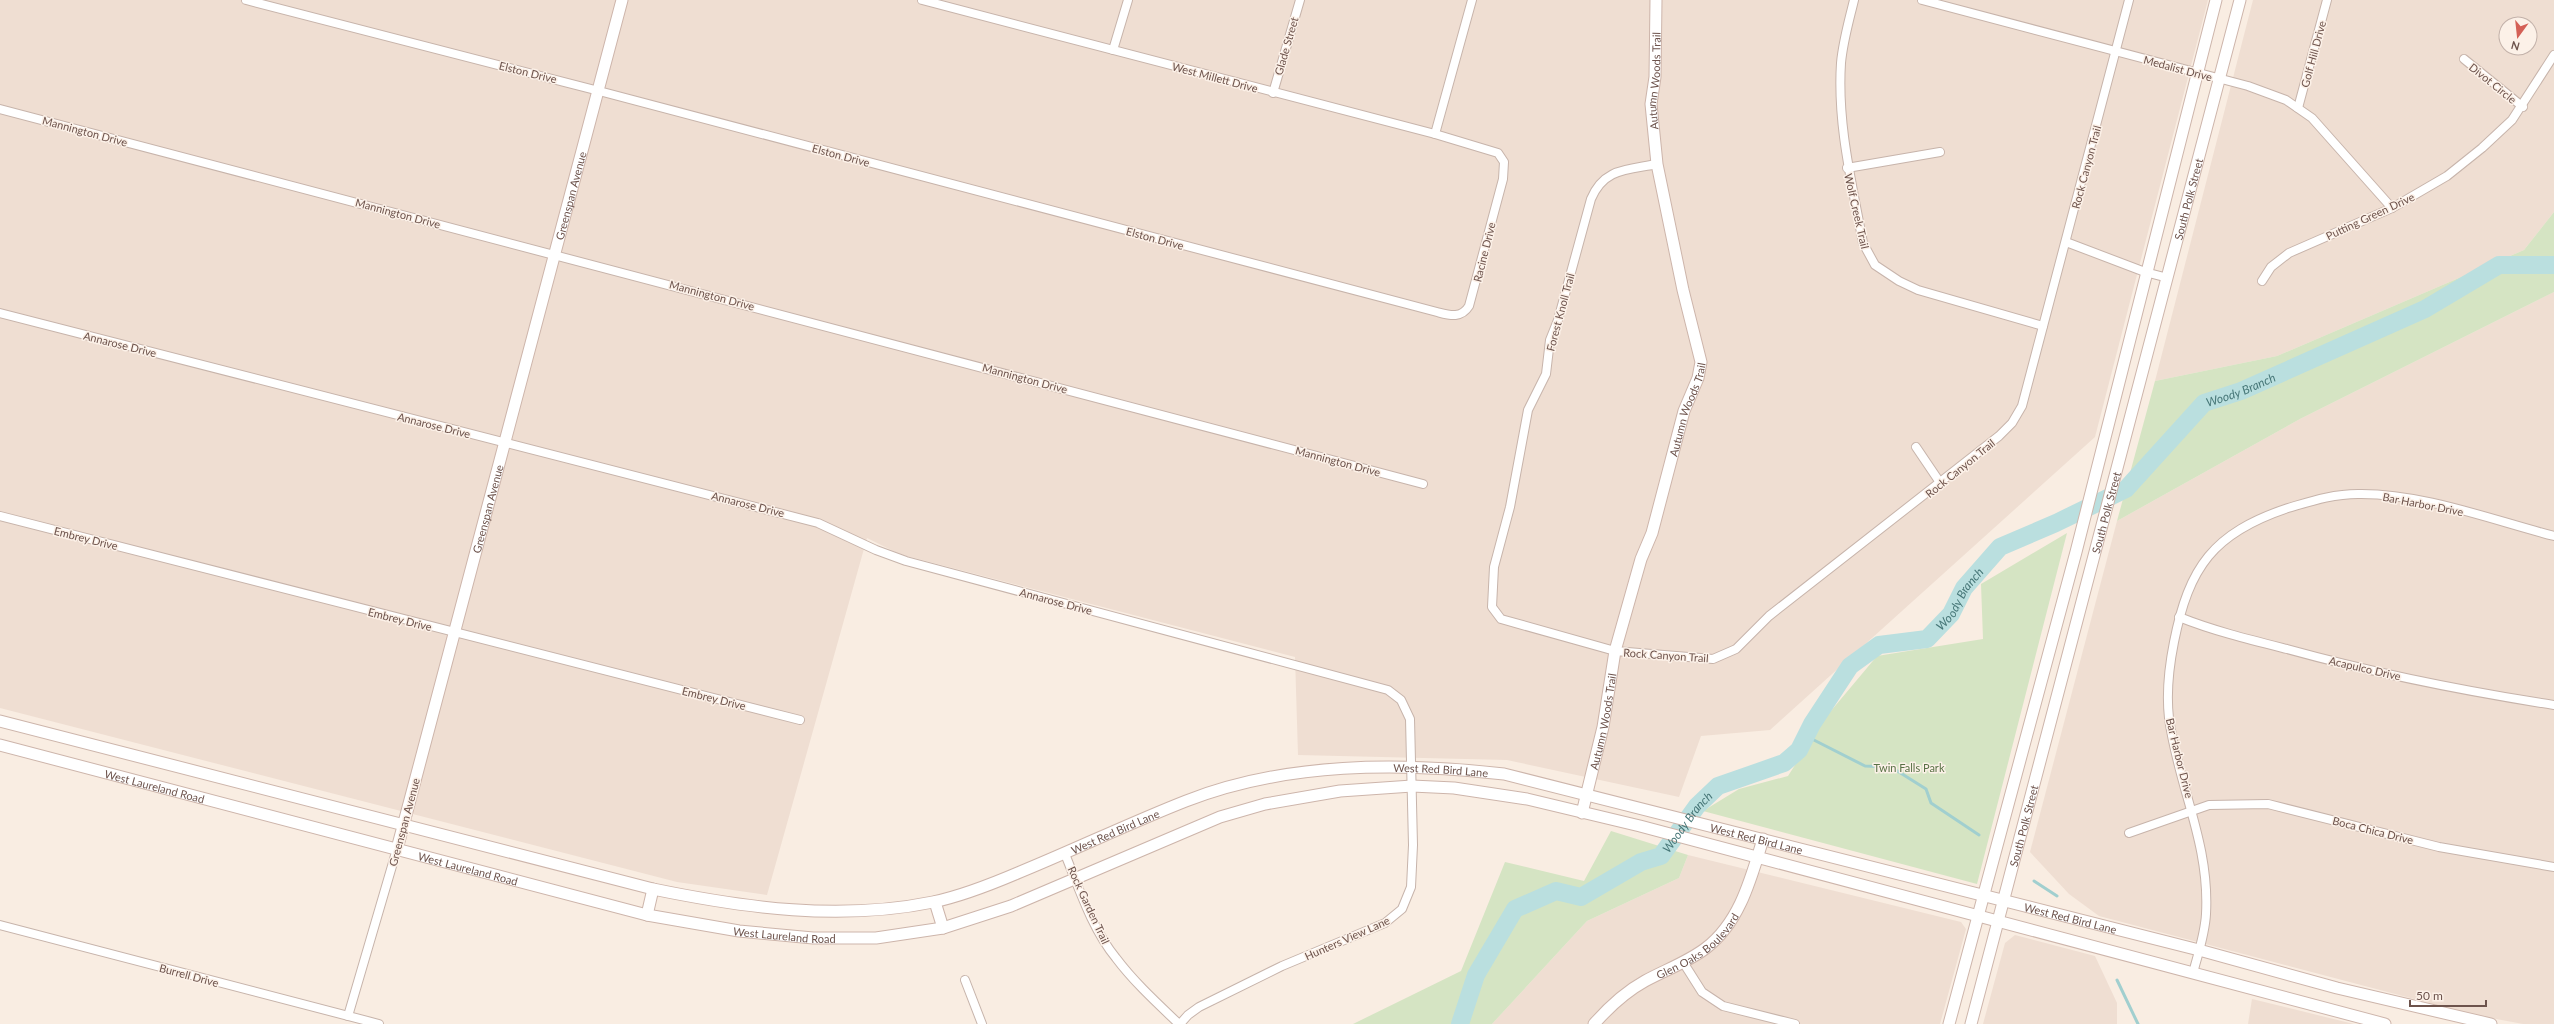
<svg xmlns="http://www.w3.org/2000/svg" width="2554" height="1024" font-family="Lato,sans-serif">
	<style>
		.residential { fill: #efded2; fill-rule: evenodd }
		.green { fill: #d5e4c3 }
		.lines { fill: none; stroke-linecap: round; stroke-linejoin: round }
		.stream { stroke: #a1cfcf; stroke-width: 3 }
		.river { stroke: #badfdf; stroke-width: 18 }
		.street-casing { stroke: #c7b4ab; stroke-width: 10 }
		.secondary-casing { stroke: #cdb5ab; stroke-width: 13 }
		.street { stroke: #fff; stroke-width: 8 }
		.secondary { stroke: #fff; stroke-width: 11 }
		.labels { text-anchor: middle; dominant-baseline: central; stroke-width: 3; stroke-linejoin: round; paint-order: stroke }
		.street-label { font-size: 11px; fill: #6d534c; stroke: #fcf1e8 }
		.park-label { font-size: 11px; fill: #597146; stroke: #fcf1e8 }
		.water-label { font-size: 12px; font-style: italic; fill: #467677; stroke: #fcf1e8 }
	</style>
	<rect width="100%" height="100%" fill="#f9ede2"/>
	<g class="residential">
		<polygon points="0,0 2208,0 2095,437 1770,730 1701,736 1679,797 1507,760 1298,755 1295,657 899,554 867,538 767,895 677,882 0,708"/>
		<path d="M2253,0H2554V212L2524,250L2277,356L2155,381ZM2506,24H2530V48H2506Z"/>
		<polygon points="2554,292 2554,1024 2523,1024 2475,1015 2099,916 2069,894 2030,852 2117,521 2300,419"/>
		<polygon points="1688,855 1961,922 1966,929 1940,1024 1492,1024 1587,921 1679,878"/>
		<polygon points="2015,935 2095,956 2117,1003 2117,1024 1983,1024 2005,943"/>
		<polygon points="2252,999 2354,1024 2248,1024"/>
	</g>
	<g class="green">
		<polygon points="2554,212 2554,292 2300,419 2117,521 2155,381 2277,356 2524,250"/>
		<polygon points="2067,533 1977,884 1703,811 1739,789 1788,776 1825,718 1877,656 1983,639 1981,584"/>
		<polygon points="1611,831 1688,855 1679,878 1587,921 1492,1024 1353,1024 1461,971 1505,862 1584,881"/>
	</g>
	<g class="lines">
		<g class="stream">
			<polyline points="1806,736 1865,766 1891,767 1926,789 1931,803 1979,835"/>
			<polyline points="2034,881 2057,896"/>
			<polyline points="2117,980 2138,1024"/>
		</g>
		<path class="river" id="s1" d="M1460,1024L1476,975L1515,909L1556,891L1581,897L1641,862L1661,856L1697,806L1718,786L1784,763L1799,750L1812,724L1850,666L1879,645L1927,639L1951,614L1964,588L2000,547L2056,523L2126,489L2204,403L2241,391L2425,309L2499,265H2554"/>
		<defs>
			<g id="street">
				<path d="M246,0L599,91L1437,312C1449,315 1461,319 1469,306L1503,179L1504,162L1498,153L1435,134L922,0"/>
				<path d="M1854,0C1849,21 1843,41 1841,63C1837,124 1852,183 1863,243L1875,265L1899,281L1918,290L2043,326"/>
				<polyline points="1922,0 2248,86 2286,100 2312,118 2392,208"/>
				<polyline points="1113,50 1128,0"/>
				<polyline points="2464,59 2523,107"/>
				<polyline points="1273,93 1300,0"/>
				<polyline points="2298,108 2327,0"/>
				<polyline points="0,109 1423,484"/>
				<polyline points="1435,134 1472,0"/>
				<path d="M1657,164C1627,170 1604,168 1591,199L1558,320L1550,340L1546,374L1528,410L1510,507L1494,567L1492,607L1501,619L1615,651L1713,659L1736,649L1769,616L1999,436L2012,423L2022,406L2129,0"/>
				<polyline points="1847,168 1940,152"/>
				<polyline points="2066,242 2145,272 2168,278"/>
				<polyline points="2262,281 2271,267 2289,253 2392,208 2447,176 2482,148 2512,120 2554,55"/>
				<polyline points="0,313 818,523 876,550 906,561 1388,690 1401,700 1410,719 1413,845 1411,887 1402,909 1385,923 1282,966 1199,1007 1188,1015 1180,1024"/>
				<polyline points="1916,447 1941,484"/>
				<polyline points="0,516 800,720"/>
				<path d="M2179,617C2214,631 2251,640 2287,649C2374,673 2464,691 2554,705"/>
				<polyline points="2129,833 2209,805 2268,804 2439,847 2554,867"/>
				<path d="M1065,854C1079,888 1092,929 1116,958C1134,982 1157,1003 1179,1024"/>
				<polyline points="0,925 379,1024"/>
				<polyline points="1683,962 1702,992 1723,1006 1795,1024"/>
				<path d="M2193,973C2198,954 2205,934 2206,914C2210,843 2178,786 2169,718C2166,692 2169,667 2174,642C2189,567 2213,533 2288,508C2312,501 2333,494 2358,494C2422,493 2492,520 2554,536"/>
				<polyline points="965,980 982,1024"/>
				<polyline points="348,1016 397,849"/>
			</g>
			<g id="secondary">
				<path id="s2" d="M0,721L653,889C745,908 840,921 933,902C962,896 992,884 1020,872C1076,849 1130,823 1186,801C1286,762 1399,762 1504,774L2199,950L2337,988L2491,1024"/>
				<path id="s3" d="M0,745L647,915L739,931L813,938H876L943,928L1011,906L1220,817L1265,804L1340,791L1412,786L1454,788L1527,799L1640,826L2385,1024"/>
				<path id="s4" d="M1582,813L1603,727L1615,651L1641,559L1652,533L1684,411L1698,378L1701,362L1683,290L1657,164L1651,104L1655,77L1656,0"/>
				<path id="s5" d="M397,849L622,0"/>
				<polyline points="935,902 943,928"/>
				<polyline points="647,915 653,889"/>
				<path id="s6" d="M1594,1024C1609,1007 1625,992 1645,981C1665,970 1688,962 1706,948C1740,922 1751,878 1763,839"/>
				<polyline points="1949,1024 2076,552 2216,0"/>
				<path id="s7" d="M1971,1024L2240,0"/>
			</g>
		</defs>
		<use href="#street" class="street-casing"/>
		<use href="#secondary" class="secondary-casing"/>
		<use href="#street" class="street"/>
		<use href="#secondary" class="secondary"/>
	</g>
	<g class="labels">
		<g class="street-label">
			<text transform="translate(1286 46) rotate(-74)">Glade Street</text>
			<text transform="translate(2313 54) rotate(-75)">Golf Hill Drive</text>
			<text transform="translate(2178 68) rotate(15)">Medalist Drive</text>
			<text transform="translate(528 72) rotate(14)">Elston Drive</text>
			<text transform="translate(1215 77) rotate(15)">West Millett Drive</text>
			<text stroke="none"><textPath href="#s4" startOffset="754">Autumn Woods Trail</textPath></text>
			<text transform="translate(2493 83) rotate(39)">Divot Circle</text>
			<text transform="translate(85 131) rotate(15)">Mannington Drive</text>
			<text transform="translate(841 155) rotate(15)">Elston Drive</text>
			<text transform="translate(2086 167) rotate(-75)">Rock Canyon Trail</text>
			<text stroke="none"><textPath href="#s5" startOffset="676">Greenspan Avenue</textPath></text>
			<text stroke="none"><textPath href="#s7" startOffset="853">South Polk Street</textPath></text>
			<text transform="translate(1857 211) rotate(77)">Wolf Creek Trail</text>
			<text transform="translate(398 213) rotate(15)">Mannington Drive</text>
			<text transform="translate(2370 216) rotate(-25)">Putting Green Drive</text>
			<text transform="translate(1155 238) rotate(15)">Elston Drive</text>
			<text transform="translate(1484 252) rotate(-76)">Racine Drive</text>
			<text transform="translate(712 295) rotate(15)">Mannington Drive</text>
			<text transform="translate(1560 312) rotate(-75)">Forest Knoll Trail</text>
			<text transform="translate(120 344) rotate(14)">Annarose Drive</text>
			<text transform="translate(1025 378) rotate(15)">Mannington Drive</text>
			<text stroke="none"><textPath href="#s4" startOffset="418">Autumn Woods Trail</textPath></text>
			<text transform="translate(434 425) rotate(14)">Annarose Drive</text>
			<text transform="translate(1338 461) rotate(15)">Mannington Drive</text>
			<text transform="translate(1960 468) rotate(-39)">Rock Canyon Trail</text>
			<text transform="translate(748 504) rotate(14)">Annarose Drive</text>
			<text transform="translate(2423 504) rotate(11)">Bar Harbor Drive</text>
			<text stroke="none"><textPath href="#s5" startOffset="352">Greenspan Avenue</textPath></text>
			<text stroke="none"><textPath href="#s7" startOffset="529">South Polk Street</textPath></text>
			<text transform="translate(86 538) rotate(14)">Embrey Drive</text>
			<text transform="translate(1056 601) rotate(15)">Annarose Drive</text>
			<text transform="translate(400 619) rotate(14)">Embrey Drive</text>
			<text transform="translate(1666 655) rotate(4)">Rock Canyon Trail</text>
			<text transform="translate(2365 668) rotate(13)">Acapulco Drive</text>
			<text transform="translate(714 698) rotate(14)">Embrey Drive</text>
			<text stroke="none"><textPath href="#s4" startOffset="94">Autumn Woods Trail</textPath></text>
			<text transform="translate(2180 758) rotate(76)">Bar Harbor Drive</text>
			<text stroke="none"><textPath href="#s2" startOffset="1488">West Red Bird Lane</textPath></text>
			<text stroke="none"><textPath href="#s3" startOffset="160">West Laureland Road</textPath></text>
			<text transform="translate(404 822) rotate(-75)">Greenspan Avenue</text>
			<text stroke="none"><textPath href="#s7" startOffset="205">South Polk Street</textPath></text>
			<text transform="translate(2373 830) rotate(14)">Boca Chica Drive</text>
			<text stroke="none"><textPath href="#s2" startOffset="1152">West Red Bird Lane</textPath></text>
			<text stroke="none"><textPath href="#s2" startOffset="1812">West Red Bird Lane</textPath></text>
			<text stroke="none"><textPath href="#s3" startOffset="484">West Laureland Road</textPath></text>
			<text transform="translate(1089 905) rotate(65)">Rock Garden Trail</text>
			<text stroke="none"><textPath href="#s2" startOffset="2136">West Red Bird Lane</textPath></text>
			<text stroke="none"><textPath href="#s3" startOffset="808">West Laureland Road</textPath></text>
			<text transform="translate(1347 938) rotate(-24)">Hunters View Lane</text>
			<text stroke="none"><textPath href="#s6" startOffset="131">Glen Oaks Boulevard</textPath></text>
			<text transform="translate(189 975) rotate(15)">Burrell Drive</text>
		</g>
		<g class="park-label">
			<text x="1909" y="767">Twin Falls Park</text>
		</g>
		<g class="water-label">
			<text stroke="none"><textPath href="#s1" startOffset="1064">Woody Branch</textPath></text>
			<text stroke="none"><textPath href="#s1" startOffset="704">Woody Branch</textPath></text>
			<text stroke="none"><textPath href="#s1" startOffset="332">Woody Branch</textPath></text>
		</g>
	</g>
	<g transform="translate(2518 36) rotate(195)"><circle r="19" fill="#fcf1e8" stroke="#c3b2aa"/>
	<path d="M0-3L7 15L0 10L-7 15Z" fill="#d46056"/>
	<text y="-6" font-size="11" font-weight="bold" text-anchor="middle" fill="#6d534c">N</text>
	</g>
	<path d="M2410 1000v6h76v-6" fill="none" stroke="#6d534c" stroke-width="2"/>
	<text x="2416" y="1000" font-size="12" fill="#6d534c" stroke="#fcf1e8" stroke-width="3" paint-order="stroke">50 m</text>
</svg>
